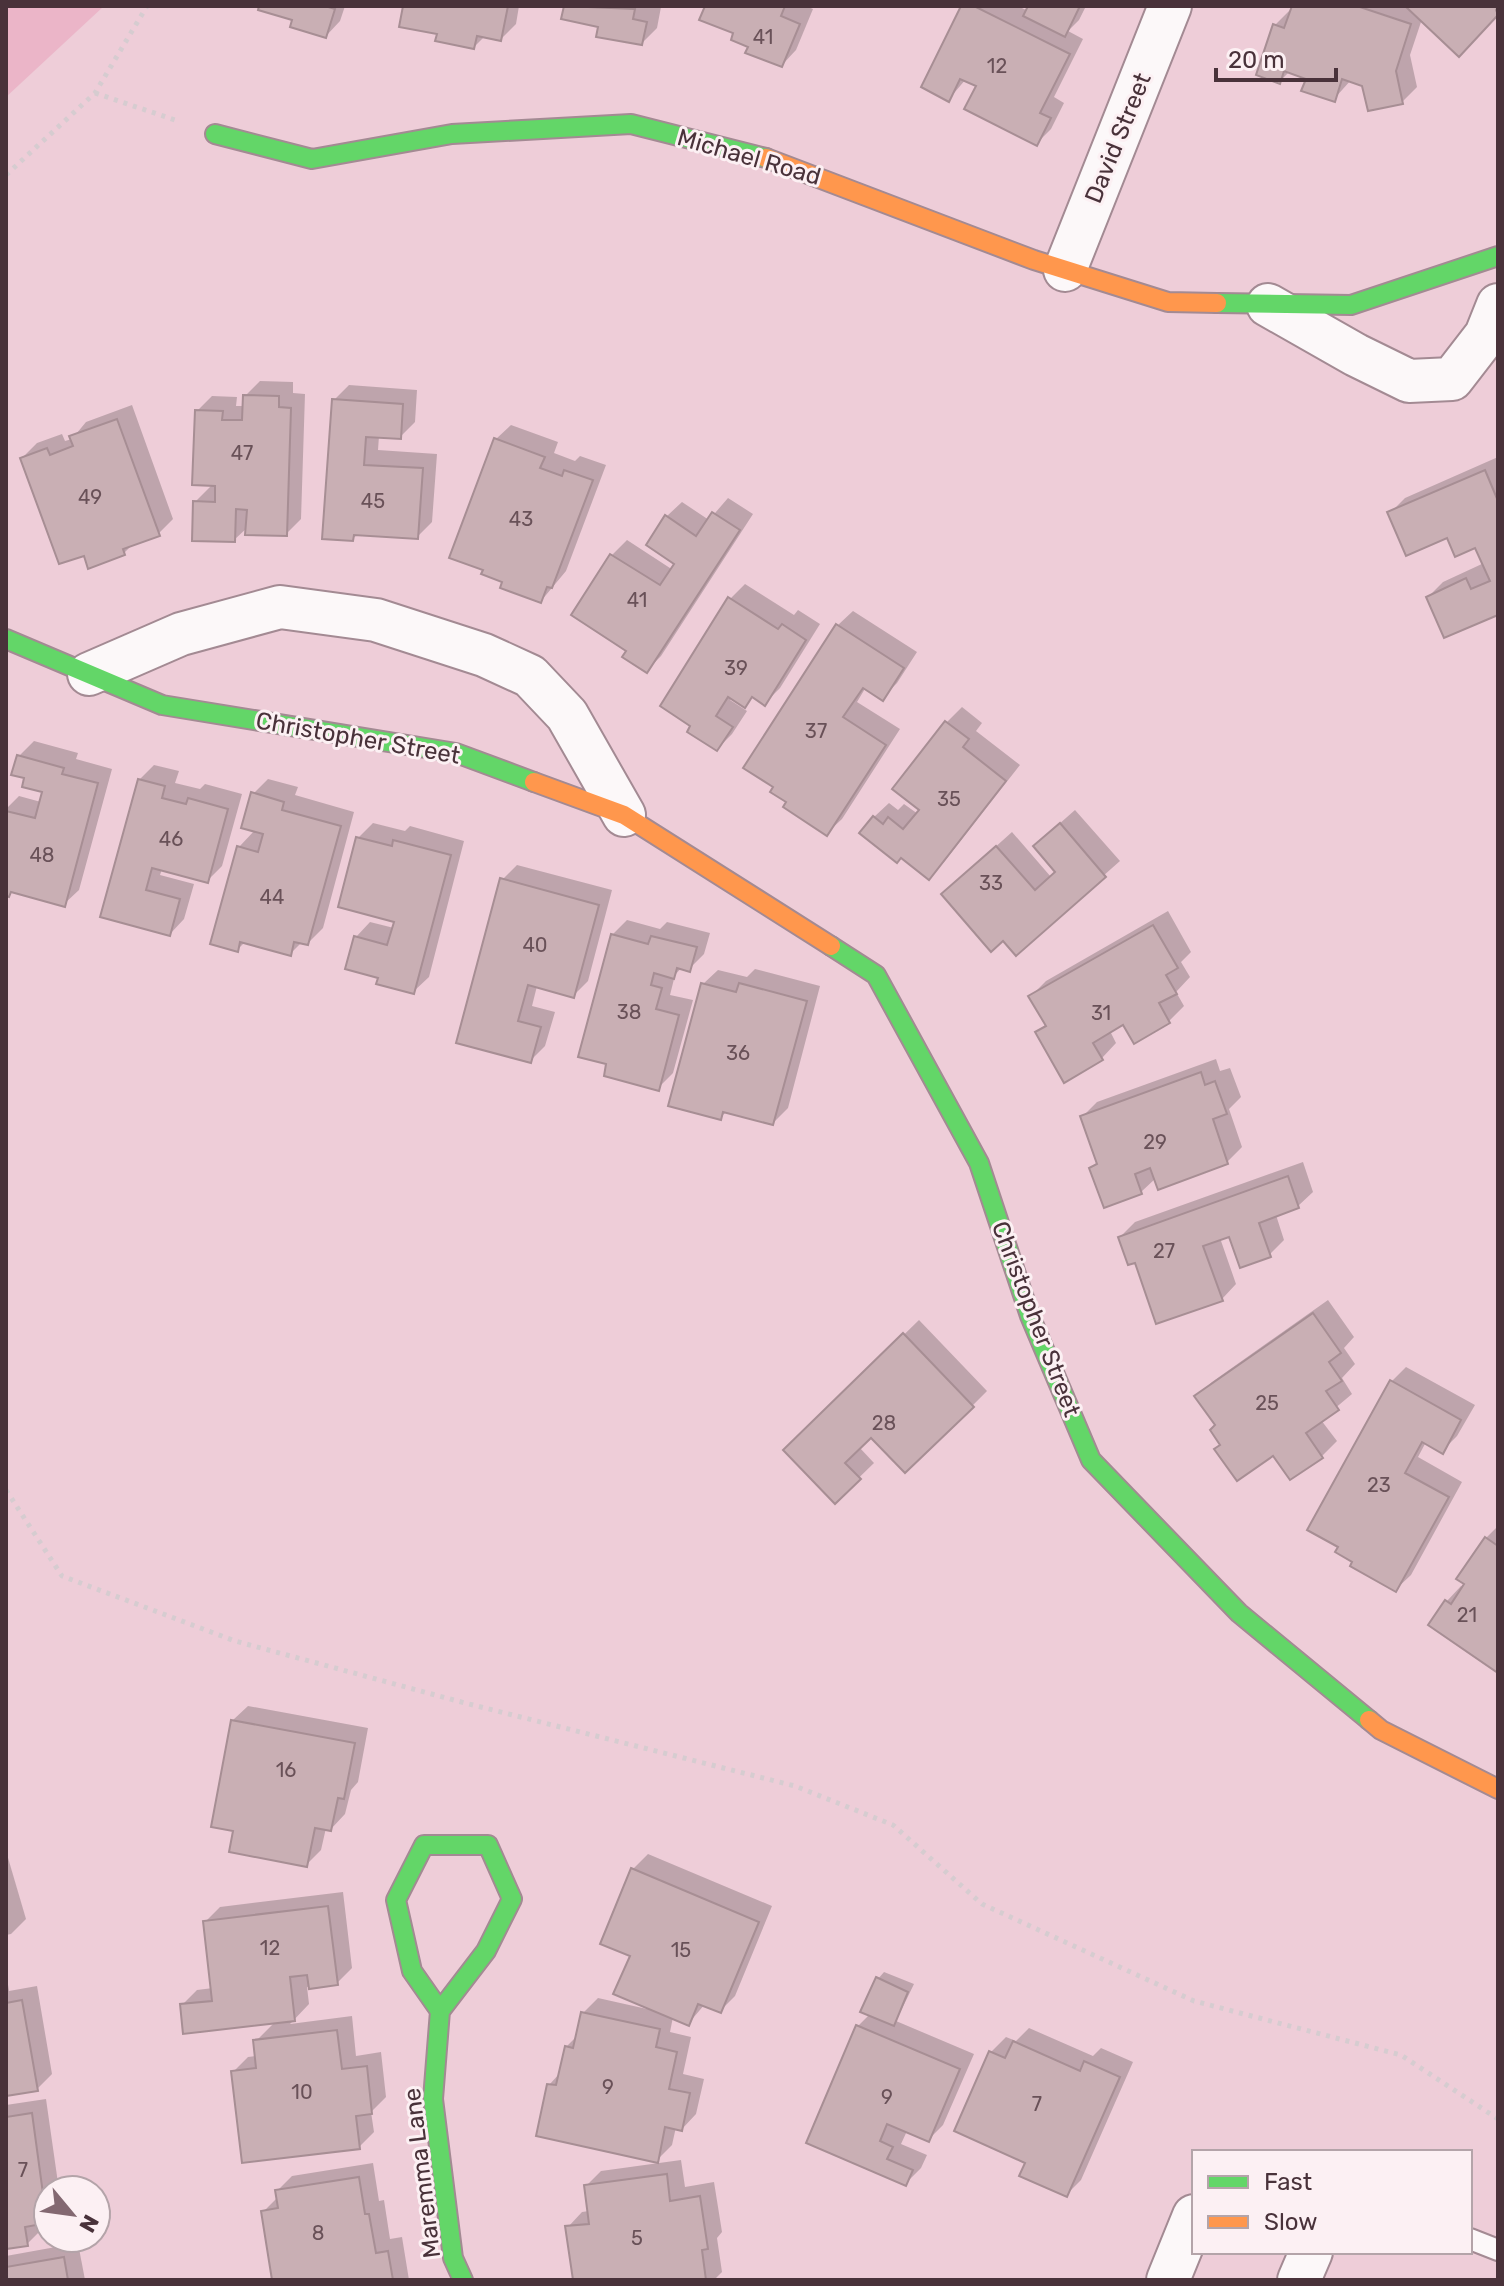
<svg xmlns="http://www.w3.org/2000/svg" width="1504" height="2286" font-family="Rubik,sans-serif">
	<style>
		.green { fill: #ebb5c8 }
		.shadow { fill: #0003 }
		.building { fill: #c9afb4; stroke: #a78e94; stroke-width: 2 }
		.lines { fill: none; stroke-linecap: round; stroke-linejoin: round }
		.lane-casing { stroke: #a38a93; stroke-width: 24 }
		.street-casing { stroke: #a38a93; stroke-width: 46 }
		.fast-casing { stroke: #a38a93; stroke-width: 22 }
		.slow-casing { stroke: #a38a93; stroke-width: 22 }
		.path { stroke: #d6ccd0; stroke-width: 5; stroke-dasharray: 4 6; stroke-linecap: butt }
		.lane { stroke: #fcf8f9; stroke-width: 20 }
		.street { stroke: #fcf8f9; stroke-width: 42 }
		.fast { stroke: #63d668; stroke-width: 18 }
		.slow { stroke: #ff974d; stroke-width: 18 }
		.labels { text-anchor: middle; dominant-baseline: central; stroke-width: 6; stroke-linejoin: round; paint-order: stroke }
		.number-label { font-size: 20px; fill: #695158 }
		.street-label { font-size: 24px; fill: #49323a; stroke: #fcf0f3 }
	</style>
	<rect width="100%" height="100%" fill="#eecdd8"/>
	<polygon class="green" points="6,6 104,6 6,97"/>
	<g class="shadow">
		<polygon points="261,6 345,6 340,21 326,36 294,19"/>
		<polygon points="405,6 519,6 516,24 501,39 485,36 474,47 439,33"/>
		<polygon points="566,6 653,6 661,7 657,28 642,43 600,25 563,18"/>
		<polygon points="707,6 806,6 813,9 796,50 782,65 751,46"/>
		<polygon points="964,6 1018,6 1028,11 1030,6 1086,6 1079,20 1068,31 1083,39 1054,97 1064,103 1051,129 1037,143 978,86 966,79 949,99"/>
		<polygon points="1294,6 1498,6 1498,13 1474,39 1422,19 1410,55 1417,87 1402,102 1351,80 1334,99 1308,77 1290,71 1280,81 1275,25 1290,10 1292,11"/>
		<polygon points="260,381 293,382 293,393 305,394 301,519 286,534 248,527 234,540 195,502 213,484 197,411 212,396 237,397 236,406 244,406 245,396"/>
		<polygon points="349,385 417,390 415,422 400,437 379,436 378,450 437,454 432,522 417,537 359,533 352,539 334,400"/>
		<polygon points="132,405 173,519 158,534 135,542 124,553 85,553 22,458 37,443 62,434 65,441 72,439 86,422"/>
		<polygon points="511,425 558,442 554,453 575,461 580,456 606,465 566,571 541,601 496,439"/>
		<polygon points="1498,457 1498,612 1428,597 1443,582 1484,563 1476,545 1390,513 1405,498"/>
		<polygon points="728,498 753,514 661,656 647,670 629,650 573,614 612,555 627,540 673,570 677,563 667,516 682,502 709,520"/>
		<polygon points="745,584 794,615 798,610 820,624 780,688 765,703 754,696 745,705 732,697 730,700 747,711 732,734 717,749 690,731 730,599"/>
		<polygon points="853,611 917,652 897,683 882,698 866,687 857,702 900,729 842,819 827,833 838,625"/>
		<polygon points="962,707 982,723 976,731 1020,765 944,862 929,877 874,817 889,803 898,810 904,804 918,814 922,809 895,789 947,722"/>
		<polygon points="34,741 78,753 76,759 112,769 79,890 64,904 13,890 6,894 6,809 19,796 41,802 44,791 26,777 19,756"/>
		<polygon points="154,765 179,771 175,783 200,789 205,784 242,794 222,866 207,881 162,869 160,875 194,884 184,919 170,934 102,916 139,780"/>
		<polygon points="268,779 298,787 295,795 354,812 323,928 308,943 302,942 290,954 245,942 237,950 239,847 255,830 253,794"/>
		<polygon points="1075,810 1120,861 1016,953 1003,938 943,894 1012,832 1051,877 1057,871 1050,832"/>
		<polygon points="373,823 405,831 410,826 464,841 429,977 414,991 381,977 356,937 370,922 394,928 396,920 358,838"/>
		<polygon points="517,865 612,890 588,981 573,996 537,986 532,1006 555,1012 545,1046 530,1061 458,1042 502,880"/>
		<polygon points="1168,911 1191,952 1181,962 1190,977 1176,992 1184,1006 1169,1021 1134,1041 1124,1023 1110,1031 1116,1043 1102,1058 1038,1032 1046,1024 1031,996 1046,981"/>
		<polygon points="627,920 660,929 667,922 710,933 704,954 689,969 682,967 675,975 670,995 693,1000 673,1073 658,1088 612,935"/>
		<polygon points="755,969 820,986 788,1108 773,1123 727,1111 720,1118 703,984 718,970 747,977"/>
		<polygon points="1216,1059 1220,1071 1230,1068 1241,1097 1229,1109 1242,1147 1227,1162 1156,1178 1141,1192 1105,1205 1092,1168 1098,1161 1082,1117 1097,1102"/>
		<polygon points="1303,1162 1313,1192 1298,1206 1276,1215 1284,1240 1269,1255 1230,1234 1220,1238 1236,1284 1222,1299 1120,1237 1135,1222"/>
		<polygon points="1328,1300 1354,1337 1344,1348 1355,1364 1342,1378 1352,1394 1321,1420 1337,1441 1322,1456 1291,1478 1273,1453 1222,1444 1217,1425 1197,1396 1212,1382"/>
		<polygon points="919,1320 987,1391 972,1406 871,1435 859,1447 874,1463 835,1501 786,1450"/>
		<polygon points="1406,1367 1475,1405 1457,1436 1442,1451 1426,1442 1418,1457 1462,1482 1411,1575 1396,1589 1391,1382"/>
		<polygon points="1498,1526 1498,1670 1447,1601 1461,1586 1464,1588 1486,1538"/>
		<polygon points="248,1706 368,1728 358,1782 351,1790 345,1814 331,1829 326,1828 321,1850 306,1865 235,1829 233,1720"/>
		<polygon points="6,1851 26,1919 11,1934 6,1935"/>
		<polygon points="648,1854 772,1906 735,1996 720,2011 705,2004 688,2024 673,2017 670,2032 691,2037 683,2074 704,2079 696,2114 682,2129 676,2127 672,2145 657,2160 549,2085 560,2073 566,2047 578,2035 583,2013 598,1998 647,2009 632,1955 633,1869"/>
		<polygon points="343,1892 352,1968 337,1983 307,1987 309,2004 290,2024 352,2016 356,2056 381,2052 386,2097 371,2112 374,2132 359,2147 233,2072 248,2057 257,2056 256,2041 275,2022 182,2005 197,1990 213,1988 205,1922 220,1907"/>
		<polygon points="6,1972 9,1991 37,1986 52,2074 37,2089 6,2094"/>
		<polygon points="884,1972 914,1984 896,2021 974,2054 943,2125 928,2140 907,2131 901,2144 927,2155 921,2168 906,2183 808,2142 858,2026 870,2014 878,1979"/>
		<polygon points="1029,2028 1093,2056 1101,2048 1133,2062 1081,2180 1066,2195 1028,2162 956,2130 991,2052 1006,2037 1016,2041"/>
		<polygon points="46,2099 59,2190 48,2190 48,2220 40,2222 42,2229 27,2244 6,2247 6,2105"/>
		<polygon points="681,2160 685,2187 714,2182 722,2232 717,2238 722,2272 714,2280 575,2280 568,2227 582,2212 589,2211 586,2186 601,2171"/>
		<polygon points="373,2163 379,2201 384,2200 390,2239 402,2237 409,2280 272,2280 263,2212 278,2197 277,2191 292,2176"/>
		<polygon points="78,2243 85,2280 6,2280 6,2256"/>
	</g>
	<g class="building">
		<polygon points="259,6 325,6 335,9 326,38 290,27 292,20 258,10"/>
		<polygon points="403,6 508,6 501,41 477,36 474,49 435,41 437,34 399,27"/>
		<polygon points="564,6 635,9 633,19 647,22 642,45 596,37 598,27 561,19"/>
		<polygon points="705,6 785,6 781,16 800,24 782,67 745,53 748,47 731,40 733,33 699,20"/>
		<polygon points="961,6 974,6 1070,54 1040,113 1051,118 1037,146 964,109 976,86 960,79 949,102 921,87"/>
		<polygon points="1028,6 1080,6 1065,37 1023,16"/>
		<polygon points="1292,6 1357,6 1411,24 1396,71 1403,104 1368,111 1362,86 1342,79 1335,102 1301,91 1306,79 1284,71 1280,84 1256,75 1273,24 1284,28"/>
		<polygon points="1405,6 1498,6 1496,10 1498,15 1459,57"/>
		<polygon points="243,395 279,396 279,407 291,408 287,536 245,535 247,510 236,509 235,542 192,541 193,501 215,502 215,486 192,485 195,410 223,411 222,420 242,420"/>
		<polygon points="332,399 403,404 401,439 366,437 364,465 423,468 418,539 354,535 353,541 322,539"/>
		<polygon points="117,419 160,536 123,549 125,555 88,569 84,556 59,564 20,458 47,448 50,455 73,446 69,436"/>
		<polygon points="494,438 545,457 540,468 562,476 564,470 593,480 552,588 547,587 541,603 500,588 502,582 481,574 483,570 449,558"/>
		<polygon points="1485,470 1498,501 1498,615 1444,638 1426,597 1466,578 1471,589 1490,581 1475,548 1455,557 1447,538 1406,556 1387,512"/>
		<polygon points="712,512 740,530 647,673 622,657 626,651 571,615 610,554 660,585 674,564 646,545 665,515 696,536"/>
		<polygon points="728,597 778,629 782,624 806,640 765,706 752,697 745,708 728,697 716,716 733,727 717,751 687,732 690,726 660,706"/>
		<polygon points="836,624 904,668 883,701 863,688 843,717 886,745 827,836 783,807 786,802 770,792 773,787 743,768"/>
		<polygon points="945,721 969,739 963,747 1006,781 929,880 901,858 897,863 859,833 873,816 883,824 888,817 903,829 919,810 892,789"/>
		<polygon points="17,755 64,768 62,774 98,783 65,907 11,892 9,897 6,896 6,811 35,818 42,792 22,787 24,778 11,775"/>
		<polygon points="138,779 165,786 162,798 186,804 188,798 228,809 208,883 152,868 146,890 180,899 170,936 100,917"/>
		<polygon points="251,792 284,802 282,810 341,826 308,945 294,942 291,956 240,942 238,952 210,944 237,846 258,852 263,834 241,828"/>
		<polygon points="1060,823 1106,877 1016,956 1003,941 991,952 941,894 996,846 1035,890 1055,872 1033,846"/>
		<polygon points="356,837 392,846 393,840 451,855 414,994 376,984 378,978 345,969 354,936 387,945 394,922 338,907"/>
		<polygon points="500,878 599,905 574,998 528,985 518,1021 541,1027 531,1063 456,1043"/>
		<polygon points="1153,925 1178,968 1166,975 1177,994 1159,1003 1170,1023 1134,1044 1123,1025 1093,1043 1103,1060 1064,1083 1035,1032 1046,1026 1028,996"/>
		<polygon points="611,934 648,944 651,936 697,947 690,972 677,968 674,979 654,973 651,985 662,988 656,1009 679,1015 659,1091 604,1076 606,1064 578,1057"/>
		<polygon points="701,983 736,992 739,983 807,1001 773,1125 723,1112 721,1120 668,1106"/>
		<polygon points="1201,1072 1205,1085 1215,1081 1227,1114 1213,1119 1228,1164 1158,1190 1150,1168 1135,1174 1142,1194 1104,1208 1089,1168 1097,1164 1080,1116"/>
		<polygon points="1288,1176 1299,1208 1259,1223 1271,1257 1240,1268 1229,1237 1203,1246 1223,1301 1156,1324 1135,1263 1128,1265 1118,1237"/>
		<polygon points="1313,1313 1341,1353 1329,1362 1342,1381 1326,1391 1339,1410 1306,1433 1323,1458 1290,1480 1273,1456 1237,1481 1214,1449 1220,1445 1210,1430 1215,1425 1194,1396"/>
		<polygon points="903,1333 974,1407 905,1473 871,1438 845,1463 861,1479 835,1504 783,1450"/>
		<polygon points="1390,1380 1461,1420 1443,1454 1422,1442 1405,1473 1449,1497 1396,1592 1350,1566 1352,1562 1335,1552 1338,1547 1307,1530"/>
		<polygon points="1485,1537 1498,1546 1498,1673 1428,1625 1445,1600 1451,1604 1464,1584 1456,1579"/>
		<polygon points="231,1720 355,1743 344,1799 338,1798 331,1831 315,1828 307,1867 229,1852 233,1831 211,1827"/>
		<polygon points="631,1868 759,1922 721,2013 698,2004 689,2026 613,1994 630,1956 600,1944"/>
		<polygon points="328,1906 338,1985 309,1989 307,1975 290,1977 295,2021 183,2034 180,2004 212,2001 203,1921"/>
		<polygon points="876,1977 908,1992 894,2026 860,2012"/>
		<polygon points="22,2000 38,2091 6,2096 6,2003"/>
		<polygon points="581,2012 660,2029 656,2047 677,2052 669,2089 690,2093 682,2131 665,2127 658,2163 536,2136 547,2084 556,2085 565,2046 573,2048"/>
		<polygon points="856,2025 960,2069 929,2142 887,2124 880,2141 893,2147 887,2159 913,2170 906,2186 806,2143"/>
		<polygon points="337,2030 342,2069 367,2066 372,2114 356,2116 360,2149 242,2163 231,2071 256,2068 253,2040"/>
		<polygon points="1013,2041 1080,2071 1084,2061 1120,2077 1067,2197 1019,2176 1025,2163 954,2131 989,2051 1005,2058"/>
		<polygon points="32,2113 47,2223 25,2227 28,2246 6,2249 6,2117"/>
		<polygon points="667,2174 670,2201 700,2196 708,2249 702,2250 706,2280 573,2280 565,2226 589,2224 584,2185"/>
		<polygon points="359,2177 365,2214 369,2214 376,2253 388,2251 393,2280 272,2280 261,2211 278,2208 275,2190"/>
		<polygon points="64,2257 68,2280 6,2280 6,2267"/>
	</g>
	<g class="lines">
		<defs>
			<polyline id="lane" points="1470,2239 1498,2250"/>
			<g id="street">
				<polyline points="1065,270 1170,6"/>
				<polyline points="1268,305 1356,355 1409,381 1452,379 1486,335 1498,305"/>
				<polyline points="89,674 181,634 280,607 376,620 484,655 530,676 567,715 624,815"/>
				<polyline points="1168,2280 1194,2216"/>
				<polyline points="1299,2280 1311,2252"/>
			</g>
			<g id="fast">
				<polyline points="215,134 312,159 452,134 631,124 766,158"/>
				<polyline points="1217,303 1351,305 1498,256"/>
				<polyline points="6,639 162,705 456,753 534,782"/>
				<polyline points="831,946 876,975 979,1163 1030,1316 1091,1460 1239,1613 1369,1720"/>
				<polyline points="440,2011 412,1971 396,1900 424,1845 488,1845 512,1899 486,1951 440,2011 433,2099 453,2258 463,2280"/>
			</g>
			<g id="slow">
				<polyline points="766,158 1034,260 1168,302 1217,303"/>
				<polyline points="534,782 624,815 831,946"/>
				<polyline points="1369,1720 1381,1730 1498,1789"/>
			</g>
		</defs>
		<use href="#lane" class="lane-casing"/>
		<use href="#street" class="street-casing"/>
		<use href="#fast" class="fast-casing"/>
		<use href="#slow" class="slow-casing"/>
		<g class="path">
			<polyline points="95,93 178,121"/>
			<polyline points="6,175 95,93 147,6"/>
			<polyline points="6,1490 62,1576 235,1641 465,1703 795,1786 893,1825 982,1904 1194,2001 1401,2055 1498,2119"/>
		</g>
		<use href="#lane" class="lane"/>
		<use href="#street" class="street"/>
		<use href="#fast" class="fast"/>
		<use href="#slow" class="slow"/>
	</g>
	<g class="labels">
		<g class="number-label">
			<text x="763" y="37">41</text>
			<text x="997" y="66">12</text>
			<text x="242" y="453">47</text>
			<text x="90" y="497">49</text>
			<text x="373" y="501">45</text>
			<text x="521" y="519">43</text>
			<text x="637" y="600">41</text>
			<text x="736" y="668">39</text>
			<text x="816" y="731">37</text>
			<text x="949" y="799">35</text>
			<text x="171" y="839">46</text>
			<text x="42" y="855">48</text>
			<text x="991" y="883">33</text>
			<text x="272" y="897">44</text>
			<text x="535" y="945">40</text>
			<text x="629" y="1012">38</text>
			<text x="1101" y="1013">31</text>
			<text x="738" y="1053">36</text>
			<text x="1155" y="1142">29</text>
			<text x="1164" y="1251">27</text>
			<text x="1267" y="1403">25</text>
			<text x="884" y="1423">28</text>
			<text x="1379" y="1485">23</text>
			<text x="1467" y="1615">21</text>
			<text x="286" y="1770">16</text>
			<text x="270" y="1948">12</text>
			<text x="681" y="1950">15</text>
			<text x="608" y="2087">9</text>
			<text x="302" y="2092">10</text>
			<text x="887" y="2097">9</text>
			<text x="1037" y="2104">7</text>
			<text x="23" y="2170">7</text>
			<text x="318" y="2233">8</text>
			<text x="637" y="2238">5</text>
		</g>
		<g class="street-label">
			<text transform="translate(1118 138) rotate(-68)">David Street</text>
			<text transform="translate(749 157) rotate(16)">Michael Road</text>
			<text transform="translate(358 738) rotate(10)">Christopher Street</text>
			<text transform="translate(1036 1319) rotate(69)">Christopher Street</text>
			<text transform="translate(422 2173) rotate(-97)">Maremma Lane</text>
		</g>
	</g>
	<rect width="1504" height="2286" fill="none" stroke="#49323a" stroke-width="16"/>
	<rect x="1192" y="2150" width="280" height="104" fill="#fcf0f3" stroke="#b4a4a9" stroke-width="2"/>
	<rect x="1208" y="2176" width="40" height="12" fill="#63d668" stroke="#b4a4a9" stroke-width="2"/>
	<text x="1264" y="2190" font-size="24" fill="#49323a">Fast</text>
	<rect x="1208" y="2216" width="40" height="12" fill="#ff974d" stroke="#b4a4a9" stroke-width="2"/>
	<text x="1264" y="2230" font-size="24" fill="#49323a">Slow</text>
	<g transform="translate(72 2214) rotate(119)"><circle r="38" fill="#fcf0f3" stroke="#b4a4a9" stroke-width="2"/>
	<path d="M0-6L14 30L0 20L-14 30Z" fill="#836871"/>
	<text y="-12" font-size="22" font-weight="bold" text-anchor="middle" fill="#49323a">N</text>
	</g>
	<path d="M1216 68v12h120v-12" fill="none" stroke="#49323a" stroke-width="4"/>
	<text x="1228" y="68" font-size="24" fill="#49323a" stroke="#fcf0f3" stroke-width="6" paint-order="stroke">20 m</text>
</svg>
